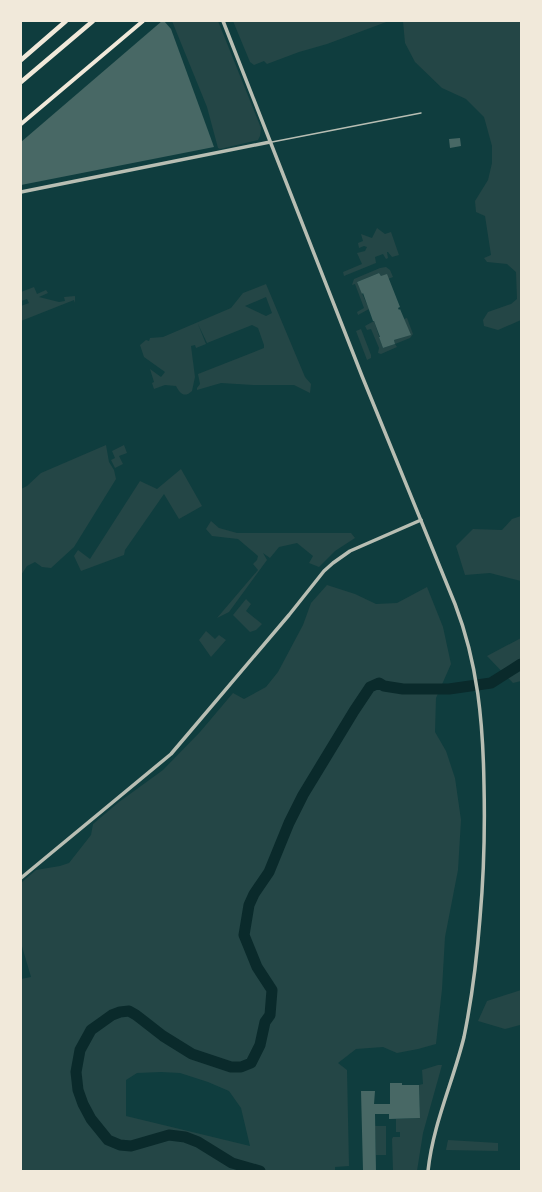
<svg xmlns="http://www.w3.org/2000/svg" width="542" height="1192" font-family="Helvetica,sans-serif">
	<style>
		.green { fill: #244646; fill-rule: evenodd }
		.lines { fill: none; stroke-linecap: round; stroke-linejoin: round }
		.river { stroke: #0a2a2b; stroke-width: 11 }
		.building { fill: #486865 }
		.service { stroke: #b8beb3; stroke-width: 1.5 }
		.tertiary { stroke: #b8beb3; stroke-width: 3.5 }
		.secondary { stroke: #f1e9da; stroke-width: 4 }
		.primary { stroke: #f1e9da; stroke-width: 4.5 }
	</style>
	<rect width="100%" height="100%" fill="#0f3d3e"/>
	<g class="green">
		<polygon points="172,21 218,21 261,128 260,136 258,140 220,149 218,148 207,107"/>
		<polygon points="233,21 389,21 327,44 299,52 267,64 264,61 254,65 250,62"/>
		<polygon points="403,21 521,21 521,320 498,330 484,326 483,320 488,312 511,304 517,299 516,272 507,264 487,262 484,258 491,255 485,216 476,212 475,201 488,180 492,163 492,146 484,117 466,99 442,88 415,62 405,43"/>
		<polygon points="377,228 385,234 391,232 399,255 392,257 388,252 387,252 388,258 386,259 383,254 375,257 376,263 344,276 343,272 362,264 357,253 365,251 367,247 364,246 359,248 358,243 363,241 361,234 372,238"/>
		<polygon points="386,267 390,270 393,277 388,279 381,276 379,273 357,282 369,309 358,315 357,312 364,308 355,284 352,285 354,279 380,268"/>
		<path d="M266,284L305,377L311,384L310,393L294,385H253L221,383L197,390V388L200,384L198,374L264,348V345L258,328L252,325L207,343L198,324L206,344L196,348L195,345L191,346L195,377L192,391C185,398 180,394 176,386L165,385L154,389L152,383L154,382L150,369L161,377L165,372L144,357L140,345L146,340L149,341L150,338L163,337L231,308L243,293ZM266,297L272,313L266,316L245,306Z"/>
		<polygon points="34,287 37,294 46,290 48,293 39,297 59,302 65,301 64,297 75,296 75,303 74,300 21,321 21,306 29,303 27,299 21,301 21,292"/>
		<polygon points="407,318 413,334 410,338 395,344 397,347 381,354 378,353 379,348 371,329 367,330 365,326 374,321 383,348 395,344 394,340 410,335 404,319"/>
		<polygon points="361,329 371,355 371,358 367,360 356,331"/>
		<polygon points="106,445 109,462 114,470 116,479 74,547 51,568 42,567 35,562 27,566 21,575 21,489 27,486 41,473"/>
		<polygon points="124,445 127,453 119,456 123,464 115,468 111,460 115,458 112,451"/>
		<polygon points="181,469 202,506 179,519 164,494 125,550 124,555 81,571 74,556 78,550 90,559 140,481 157,489"/>
		<polygon points="521,516 521,581 490,573 465,575 456,546 473,529 502,530 512,519"/>
		<polygon points="211,521 219,528 237,533 351,533 355,538 335,551 319,567 309,563 313,556 297,543 279,547 270,558 263,553 267,560 229,612 217,618 258,570 253,564 257,560 258,556 238,539 212,536 206,529"/>
		<path d="M327,585L355,594L376,604L397,603L427,587L443,627L451,664L436,698L435,732L446,751L455,778L461,820L458,870L445,937L442,989L436,1044L418,1049L397,1053L383,1047L356,1049L338,1063L347,1070L349,1166L335,1167V1171H21V979L31,977L21,943V883L36,870L60,866L69,863L91,835L93,824L119,802L163,770L200,732L233,693L244,699L266,687L278,672L303,625L311,603ZM161,1072L180,1073L208,1082L229,1091L241,1108L250,1146L126,1116V1080L137,1073Z"/>
		<polygon points="246,599 251,604 246,611 262,624 256,630 250,632 233,615"/>
		<polygon points="206,631 215,639 219,635 226,640 211,657 199,640"/>
		<polygon points="521,638 521,681 513,683 487,656"/>
		<polygon points="521,990 520,1025 505,1029 478,1021 487,1001"/>
		<polygon points="438,1065 442,1065 423,1133 417,1171 393,1171 392,1139 393,1137 400,1137 400,1132 396,1132 396,1119 420,1118 419,1085 423,1084 422,1070"/>
		<polygon points="375,1126 386,1126 386,1155 376,1155"/>
		<polygon points="448,1140 498,1143 498,1151 446,1150"/>
	</g>
	<g class="lines">
		<polyline class="river" points="260,1171 232,1163 198,1142 185,1137 169,1135 131,1146 120,1145 108,1140 91,1119 83,1104 78,1090 76,1072 80,1050 91,1030 112,1015 120,1012 129,1011 136,1015 163,1036 192,1054 231,1067 241,1067 251,1063 260,1045 265,1022 270,1015 272,990 257,967 244,935 249,905 254,894 269,872 289,823 303,795 354,711 370,687 379,683 384,686 403,689 449,689 491,683 521,664"/>
	</g>
	<g class="building">
		<polygon points="162,21 164,21 171,29 214,147 21,185 21,142"/>
		<polygon points="460,138 461,146 450,148 449,139"/>
		<polygon points="379,273 381,276 387,274 400,307 398,308 399,310 400,309 411,335 394,340 395,344 383,348 379,337 380,337 374,321 373,321 363,293 362,294 357,282"/>
		<polygon points="390,1083 402,1083 402,1085 419,1085 420,1118 389,1119 389,1114 375,1114 376,1171 363,1171 361,1091 375,1091 374,1104 390,1104"/>
	</g>
	<g class="lines">
		<polyline class="service" points="272,142 421,113"/>
		<g class="tertiary">
			<path d="M223,21L362,376L455,604C478,664 483,722 484,785C485,829 484,873 480,918C477,957 472,998 464,1037C453,1082 433,1124 428,1171"/>
			<polyline points="21,192 270,142"/>
			<polyline points="21,878 171,754 289,615 324,571 333,563 350,551 421,520"/>
		</g>
		<polyline class="secondary" points="21,124 143,21"/>
		<g class="primary">
			<polyline points="21,60 66,21"/>
			<polyline points="21,82 93,21"/>
		</g>
	</g>
	<rect width="542" height="1192" fill="none" stroke="#f1e9da" stroke-width="44"/>
</svg>
